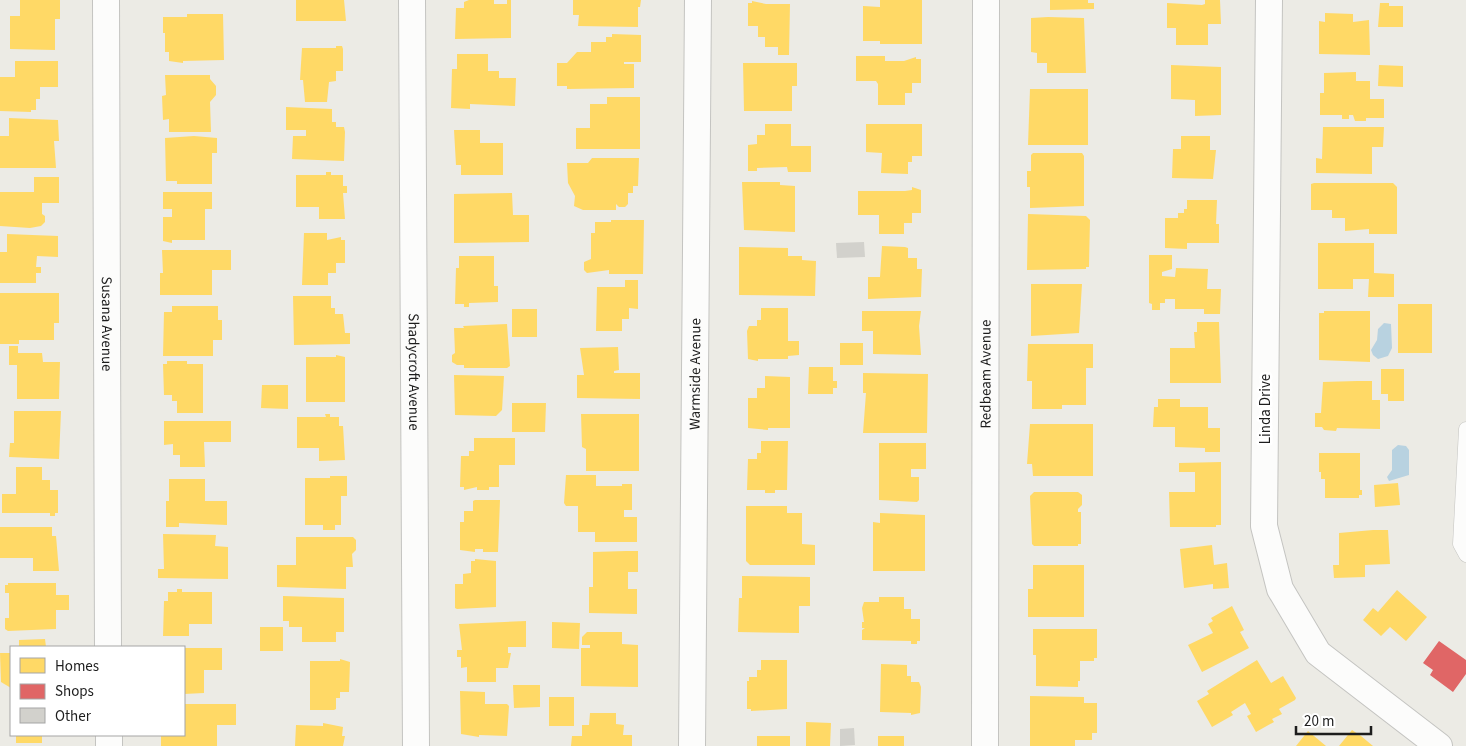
<svg xmlns="http://www.w3.org/2000/svg" width="1466" height="746" font-family="'Source Sans 3',sans-serif">
	<style>
		.water { fill: #b8d2e0 }
		.homes { fill: #ffd966 }
		.shops { fill: #e06666 }
		.building { fill: #d2d1cc }
		.lines { fill: none; stroke-linecap: round; stroke-linejoin: round }
		.service-casing { stroke: #c4c4c1; stroke-width: 15 }
		.minor-casing { stroke: #c4c4c1; stroke-width: 28 }
		.service { stroke: #fcfcfb; stroke-width: 14 }
		.minor { stroke: #fcfcfb; stroke-width: 26 }
		.labels { text-anchor: middle; dominant-baseline: central; stroke-width: 5; stroke-linejoin: round; paint-order: stroke }
		.street-label { font-size: 15px; fill: #1d1d1d; stroke: #fff }
	</style>
	<rect width="100%" height="100%" fill="#ecebe5"/>
	<g class="water">
		<polygon points="1384,323 1391,324 1392,348 1388,356 1378,359 1373,355 1371,350 1377,340 1378,329"/>
		<polygon points="1398,445 1406,446 1409,450 1409,475 1389,481 1387,477 1392,470 1392,450"/>
	</g>
	<g class="homes">
		<polygon points="20,0 60,0 60,19 55,19 55,50 10,49 10,16 20,16"/>
		<polygon points="296,0 344,0 346,21 296,21"/>
		<polygon points="469,0 494,0 494,4 507,4 507,0 511,0 511,38 455,39 456,8 464,8 464,2"/>
		<polygon points="573,0 641,0 640,7 638,7 638,27 578,26 579,15 573,15"/>
		<polygon points="880,0 922,0 922,44 880,44 880,41 863,41 863,6 880,7"/>
		<polygon points="1050,0 1088,0 1088,3 1094,3 1094,9 1050,10"/>
		<polygon points="1205,0 1220,0 1221,24 1208,24 1208,45 1176,45 1176,28 1167,28 1167,3 1202,5 1205,4"/>
		<polygon points="752,1 766,4 790,4 789,55 778,55 778,47 765,47 765,37 758,37 758,26 748,26 748,3 752,3"/>
		<polygon points="1380,3 1389,3 1389,6 1403,6 1403,27 1378,27"/>
		<polygon points="1325,13 1353,14 1353,22 1369,20 1370,55 1319,54 1319,21 1325,22"/>
		<polygon points="187,14 223,14 224,60 183,61 183,63 169,61 169,52 165,52 165,33 163,33 163,17 187,17"/>
		<polygon points="1048,17 1084,18 1086,73 1047,73 1047,63 1037,63 1037,53 1031,52 1031,18"/>
		<polygon points="612,34 641,35 641,62 624,62 624,64 634,64 634,88 567,89 567,86 557,86 557,63 567,63 577,52 591,52 591,42 606,42 606,37 612,37"/>
		<polygon points="336,46 342,46 343,49 343,71 336,71 336,81 329,82 327,102 305,102 303,80 300,80 302,48 336,48"/>
		<polygon points="457,54 488,54 488,71 499,71 499,78 516,78 515,106 470,104 470,109 451,108 452,69 457,69"/>
		<polygon points="856,56 885,56 885,61 904,61 916,57 916,59 921,59 921,83 912,83 912,93 905,93 905,105 878,105 878,84 876,81 856,81"/>
		<polygon points="15,61 58,61 58,87 40,87 40,99 36,99 36,110 31,110 31,112 0,111 0,77 15,77"/>
		<polygon points="743,63 797,63 797,86 792,86 792,111 744,111"/>
		<polygon points="1171,65 1221,67 1221,115 1195,116 1195,100 1171,99"/>
		<polygon points="1379,65 1403,66 1403,87 1378,86"/>
		<polygon points="1356,72 1356,81 1370,81 1370,99 1384,99 1384,118 1366,118 1366,121 1355,121 1353,115 1349,115 1349,119 1342,119 1342,115 1320,115 1320,93 1324,93 1324,73"/>
		<polygon points="165,75 210,75 210,79 216,86 216,95 210,102 211,132 169,132 169,119 163,120 162,96 166,95"/>
		<polygon points="1030,89 1088,89 1088,145 1028,145"/>
		<polygon points="607,97 640,97 640,149 576,149 576,128 590,128 590,104 607,104"/>
		<polygon points="286,107 332,109 332,122 336,122 336,127 344,127 345,132 344,161 292,159 293,136 306,136 306,130 286,130"/>
		<polygon points="9,118 58,120 59,141 54,141 56,168 0,168 0,136 9,136"/>
		<polygon points="765,124 791,124 791,146 811,146 811,172 788,172 787,167 757,168 757,171 748,171 748,145 757,144 757,135 765,135"/>
		<polygon points="866,124 922,124 922,156 912,156 912,162 908,162 908,174 881,173 882,153 866,152"/>
		<polygon points="1323,127 1384,127 1383,147 1372,147 1372,174 1316,173 1316,158 1322,159"/>
		<polygon points="454,130 480,130 480,143 503,143 503,175 461,175 461,165 456,165"/>
		<polygon points="194,136 217,138 217,153 212,153 212,184 177,184 177,181 166,181 165,138"/>
		<polygon points="1181,136 1210,136 1210,150 1216,150 1213,179 1172,178 1173,149 1181,149"/>
		<polygon points="1033,153 1082,153 1084,156 1084,206 1030,208 1030,187 1027,187 1027,171 1031,171 1031,155"/>
		<polygon points="592,158 639,158 638,186 633,186 633,193 628,193 628,204 625,207 619,207 616,204 616,210 583,210 574,206 575,196 568,183 567,163 588,163"/>
		<polygon points="326,172 331,172 331,175 343,175 343,186 347,186 347,193 343,193 345,219 319,219 319,207 296,207 296,175 326,175"/>
		<polygon points="34,177 59,177 59,203 42,203 42,214 45,216 45,222 41,226 30,228 0,226 0,192 34,192"/>
		<polygon points="742,182 780,182 780,185 795,186 795,232 744,230"/>
		<polygon points="1314,183 1393,183 1397,187 1397,234 1369,234 1369,229 1345,231 1345,218 1332,218 1332,210 1311,210 1311,184"/>
		<polygon points="912,187 921,190 921,213 912,213 912,223 904,223 904,234 879,234 879,215 858,215 858,191 905,191 912,190"/>
		<polygon points="163,192 212,192 212,209 205,209 205,240 172,240 172,243 163,241 163,217 172,217 172,209 163,209"/>
		<polygon points="512,193 513,215 529,215 529,242 454,243 454,194"/>
		<polygon points="1187,200 1217,200 1216,224 1219,224 1219,243 1187,243 1187,249 1165,248 1165,218 1178,218 1178,213 1184,213 1184,209 1187,209"/>
		<polygon points="1028,214 1086,216 1090,220 1089,267 1086,267 1086,269 1027,270"/>
		<polygon points="611,220 644,220 643,274 609,274 609,270 587,273 584,270 584,262 591,259 591,233 595,233 595,222 611,222"/>
		<polygon points="304,233 327,233 327,240 341,237 341,240 345,240 345,263 336,263 336,273 328,273 328,285 302,285"/>
		<polygon points="7,234 58,236 58,257 37,256 36,267 41,267 41,273 36,273 36,283 0,283 0,252 7,252"/>
		<polygon points="1318,243 1374,243 1374,273 1394,274 1394,297 1368,297 1369,279 1353,279 1353,289 1318,289"/>
		<polygon points="882,246 905,247 908,248 908,258 917,258 917,269 922,269 921,297 868,299 868,277 880,277"/>
		<polygon points="739,247 788,248 788,256 802,256 802,260 816,261 815,296 739,295"/>
		<polygon points="162,250 231,250 231,270 212,270 212,295 160,295 160,273 163,273"/>
		<polygon points="1149,255 1172,255 1172,269 1162,272 1162,276 1175,277 1176,268 1208,269 1207,289 1221,289 1220,314 1204,314 1204,309 1175,309 1175,299 1165,299 1165,303 1160,303 1160,310 1152,310 1152,304 1149,303"/>
		<polygon points="459,256 494,256 494,286 498,286 498,302 469,303 469,307 464,307 464,304 455,304 456,268 459,268"/>
		<polygon points="625,280 638,280 638,309 629,308 629,319 622,319 622,331 596,331 597,287 625,287"/>
		<polygon points="1031,284 1082,284 1079,333 1031,336"/>
		<polygon points="0,293 59,293 59,323 54,323 54,340 19,340 19,344 0,344"/>
		<polygon points="293,296 331,296 331,308 335,308 335,314 343,314 345,333 350,333 350,344 294,345"/>
		<rect x="1398" y="304" width="34" height="49"/>
		<polygon points="172,306 218,306 218,320 222,320 222,340 213,340 213,356 163,356 164,312 172,312"/>
		<polygon points="761,308 788,308 788,341 799,341 799,355 788,356 788,359 758,359 758,361 748,359 747,331 749,326 757,326 757,320 761,320"/>
		<rect x="512" y="309" width="25" height="28"/>
		<polygon points="862,311 921,311 919,326 921,355 873,354 873,331 862,331"/>
		<polygon points="1324,311 1370,311 1370,362 1319,360 1319,313 1324,313"/>
		<polygon points="1197,322 1219,322 1221,383 1170,383 1170,348 1195,348 1194,332 1197,332"/>
		<polygon points="507,324 510,366 507,368 464,368 464,365 457,365 452,362 452,355 455,353 454,328 464,328 463,326"/>
		<rect x="840" y="343" width="23" height="22"/>
		<polygon points="1028,344 1093,344 1093,368 1086,368 1086,405 1062,405 1062,409 1032,409 1032,381 1027,381"/>
		<polygon points="9,346 18,346 18,353 42,353 43,362 60,362 59,399 17,399 17,365 9,365"/>
		<polygon points="618,347 619,370 614,371 614,373 640,373 640,399 577,398 577,375 584,375 580,348"/>
		<polygon points="336,355 345,357 345,402 306,402 306,357 336,357"/>
		<polygon points="167,361 187,361 187,364 203,364 203,413 177,413 177,401 172,401 172,395 164,395 163,364 167,364"/>
		<polygon points="809,367 833,367 833,381 837,381 837,388 833,388 833,394 808,394"/>
		<polygon points="1381,369 1404,369 1404,401 1388,401 1388,394 1381,394"/>
		<polygon points="863,373 928,374 927,433 863,433 866,393 863,393"/>
		<polygon points="454,375 504,376 502,410 496,416 455,415"/>
		<polygon points="765,376 790,377 790,428 768,428 768,430 748,428 748,398 757,398 757,388 765,388"/>
		<polygon points="1357,381 1372,381 1372,400 1380,400 1380,429 1337,428 1336,431 1324,430 1322,427 1315,427 1315,413 1321,413 1323,382"/>
		<polygon points="262,385 288,385 288,409 261,408"/>
		<polygon points="1158,399 1180,399 1180,407 1208,407 1208,428 1220,428 1220,452 1205,452 1205,448 1175,447 1175,427 1153,427 1154,407 1158,407"/>
		<polygon points="512,403 546,403 545,432 512,432"/>
		<polygon points="14,411 61,411 59,459 9,457 10,443 14,443"/>
		<polygon points="325,414 330,414 330,417 339,417 339,426 343,426 345,460 319,461 319,448 297,448 297,417 326,417"/>
		<polygon points="581,414 639,414 639,471 586,471 586,449 582,447"/>
		<polygon points="164,421 231,421 231,442 204,442 205,467 180,467 180,455 173,455 173,444 164,445"/>
		<polygon points="1030,424 1093,424 1093,476 1033,476 1032,464 1027,464"/>
		<polygon points="474,438 515,438 515,465 499,465 499,487 489,487 489,490 477,490 477,487 464,490 464,487 460,487 461,456 469,456 469,451 474,451"/>
		<polygon points="761,441 788,441 787,490 775,490 775,493 765,493 765,490 747,490 748,459 757,459 757,453 761,453"/>
		<polygon points="879,443 926,443 926,469 911,469 911,477 919,477 919,500 917,502 879,500"/>
		<polygon points="1319,453 1360,453 1360,490 1362,490 1362,495 1359,495 1359,498 1325,498 1325,479 1321,479 1321,472 1319,472"/>
		<polygon points="1221,462 1221,525 1216,525 1216,527 1170,527 1169,492 1195,492 1195,472 1179,472 1179,463"/>
		<polygon points="16,467 42,467 42,480 50,480 50,490 58,490 58,513 55,513 55,516 50,516 50,513 2,513 2,494 16,494"/>
		<polygon points="566,475 596,475 596,486 622,486 622,484 632,484 632,510 624,510 624,517 637,517 637,542 595,542 595,532 578,532 578,506 566,506 564,503"/>
		<polygon points="330,476 347,476 347,496 341,496 341,525 335,525 335,530 323,530 323,525 305,525 305,478 330,478"/>
		<polygon points="169,479 205,479 205,501 227,501 227,525 179,523 179,527 166,527 166,501 169,501"/>
		<polygon points="1398,483 1400,505 1375,507 1374,485"/>
		<polygon points="1034,492 1078,492 1082,495 1082,505 1078,509 1078,512 1081,512 1081,544 1078,544 1078,546 1034,546 1032,544 1030,496"/>
		<polygon points="475,500 500,500 498,552 483,552 483,549 475,549 475,552 460,550 460,522 464,522 464,511 473,511 473,501"/>
		<polygon points="746,506 787,506 787,513 802,513 802,544 815,545 815,565 750,565 746,561"/>
		<polygon points="880,513 925,515 925,571 873,571 873,522 880,523"/>
		<polygon points="0,527 52,527 52,536 56,536 59,571 33,571 33,558 0,558"/>
		<polygon points="1373,530 1388,530 1390,564 1365,565 1365,577 1334,578 1333,565 1339,565 1339,533"/>
		<polygon points="163,534 216,535 215,546 228,547 228,579 158,578 158,569 164,569"/>
		<polygon points="296,537 353,537 356,540 356,550 352,554 353,567 346,567 346,589 277,587 277,565 296,565"/>
		<polygon points="1212,545 1214,565 1227,563 1229,588 1213,589 1213,584 1184,588 1180,549"/>
		<polygon points="626,551 638,551 638,572 628,572 628,589 637,589 637,614 589,613 589,587 593,587 593,552"/>
		<polygon points="475,559 496,561 496,607 457,609 455,608 455,584 463,584 463,574 471,573 471,561 475,561"/>
		<polygon points="1033,565 1084,565 1084,617 1028,617 1028,589 1033,589"/>
		<polygon points="742,576 810,577 810,606 799,606 799,633 738,632 739,598 742,598"/>
		<polygon points="8,583 56,583 56,595 69,595 69,610 56,610 56,629 8,631 5,629 5,618 9,618 9,593 5,593 5,585 8,585"/>
		<polygon points="177,589 182,589 182,592 212,592 212,624 189,624 189,636 163,636 164,601 168,601 168,592 177,592"/>
		<polygon points="1397,590 1427,617 1406,641 1390,627 1381,636 1363,620 1373,608 1378,612"/>
		<polygon points="283,596 344,598 344,632 336,632 336,642 302,642 302,627 289,627 289,621 283,621"/>
		<polygon points="879,597 904,597 904,609 911,609 911,619 920,619 920,641 917,641 917,644 911,644 911,641 862,640 862,630 865,628 862,628 862,622 864,622 862,608 864,602 879,602"/>
		<polygon points="1232,606 1244,630 1240,632 1249,648 1202,672 1188,645 1213,633 1208,624 1213,621 1211,618"/>
		<polygon points="526,621 526,647 508,647 508,653 511,653 508,668 496,668 496,682 467,682 467,667 461,668 461,657 457,657 457,650 462,650 459,624"/>
		<polygon points="552,622 580,623 579,649 552,648"/>
		<rect x="260" y="627" width="23" height="24"/>
		<polygon points="1033,629 1097,629 1097,658 1094,658 1094,661 1080,661 1080,681 1078,681 1078,687 1036,686 1036,655 1033,655"/>
		<polygon points="587,632 622,632 622,644 638,645 638,687 581,686 581,648 590,648 590,645 582,645 582,637"/>
		<polygon points="45,639 46,647 19,647 19,640"/>
		<polygon points="184,648 222,648 222,670 204,670 204,693 184,694"/>
		<polygon points="0,653 11,653 11,688 1,682"/>
		<polygon points="340,659 350,662 349,692 340,692 340,698 336,698 336,709 334,710 310,710 310,661 340,661"/>
		<polygon points="761,660 787,660 787,709 751,711 751,709 747,709 747,681 749,681 749,677 757,677 757,670 761,670"/>
		<polygon points="1257,660 1271,683 1283,676 1296,698 1295,700 1279,709 1282,714 1272,719 1274,722 1256,732 1247,716 1251,714 1245,703 1231,712 1233,715 1212,727 1197,701 1209,694 1207,691"/>
		<polygon points="881,664 907,665 907,676 911,676 911,682 919,682 921,687 920,713 911,715 911,713 880,712"/>
		<polygon points="513,685 540,685 540,707 514,708"/>
		<polygon points="460,691 485,692 485,704 507,704 509,706 507,736 479,735 479,737 461,734"/>
		<polygon points="1030,696 1084,697 1084,703 1097,703 1097,733 1092,733 1092,740 1075,740 1075,746 1030,746"/>
		<rect x="549" y="697" width="25" height="29"/>
		<polygon points="184,704 236,704 236,725 217,725 217,746 161,746 161,735 184,735"/>
		<polygon points="590,713 616,713 616,724 624,725 623,735 632,735 632,746 571,746 572,736 582,736 582,725 589,725"/>
		<polygon points="806,722 831,723 830,746 806,746"/>
		<polygon points="323,723 343,727 342,736 345,736 343,746 295,746 296,725 323,726"/>
		<polygon points="1352,730 1361,736 1373,746 1339,746"/>
		<polygon points="1308,731 1326,746 1296,746"/>
		<rect x="16" y="735" width="26" height="8"/>
		<rect x="757" y="736" width="33" height="10"/>
		<rect x="878" y="736" width="26" height="10"/>
	</g>
	<polygon class="shops" points="1439,641 1466,660 1466,674 1453,692 1430,675 1433,670 1423,663"/>
	<g class="building">
		<polygon points="864,242 865,257 837,258 836,243"/>
		<polygon points="854,728 855,745 840,746 840,729"/>
	</g>
	<g class="lines">
		<defs>
			<polyline id="service" points="1466,429 1460,544 1466,555"/>
			<g id="minor">
				<path id="s1" d="M106,0L108,647"/>
				<path id="s2" d="M412,0L416,746"/>
				<polyline points="1269,0 1264,526 1280,589 1318,653 1439,746"/>
				<polyline points="109,735 109,746"/>
				<path id="s3" d="M692,746L698,0"/>
				<path id="s4" d="M985,746L986,0"/>
			</g>
		</defs>
		<use href="#service" class="service-casing"/>
		<use href="#minor" class="minor-casing"/>
		<use href="#service" class="service"/>
		<use href="#minor" class="minor"/>
	</g>
	<g class="labels">
		<g class="street-label">
			<text stroke="none"><textPath href="#s1" startOffset="324">Susana Avenue</textPath></text>
			<text stroke="none"><textPath href="#s2" startOffset="372">Shadycroft Avenue</textPath></text>
			<text stroke="none"><textPath href="#s3" startOffset="372">Warmside Avenue</textPath></text>
			<text stroke="none"><textPath href="#s4" startOffset="372">Redbeam Avenue</textPath></text>
			<text transform="translate(1265 409) rotate(-90)">Linda Drive</text>
		</g>
	</g>
	<rect x="10" y="646" width="175" height="90" fill="#ffffff" stroke="#a5a5a5"/>
	<rect x="20" y="658" width="25" height="15" fill="#ffd966" stroke="#a5a5a5"/>
	<text x="55" y="671" font-size="15" fill="#1d1d1d">Homes</text>
	<rect x="20" y="684" width="25" height="15" fill="#e06666" stroke="#a5a5a5"/>
	<text x="55" y="696" font-size="15" fill="#1d1d1d">Shops</text>
	<rect x="20" y="708" width="25" height="15" fill="#d2d1cc" stroke="#a5a5a5"/>
	<text x="55" y="721" font-size="15" fill="#1d1d1d">Other</text>
	<path d="M1296 726v8h75v-8" fill="none" stroke="#1d1d1d" stroke-width="2.5"/>
	<text x="1304" y="726" font-size="15" fill="#1d1d1d" stroke="#ffffff" stroke-width="4" paint-order="stroke">20 m</text>
</svg>
